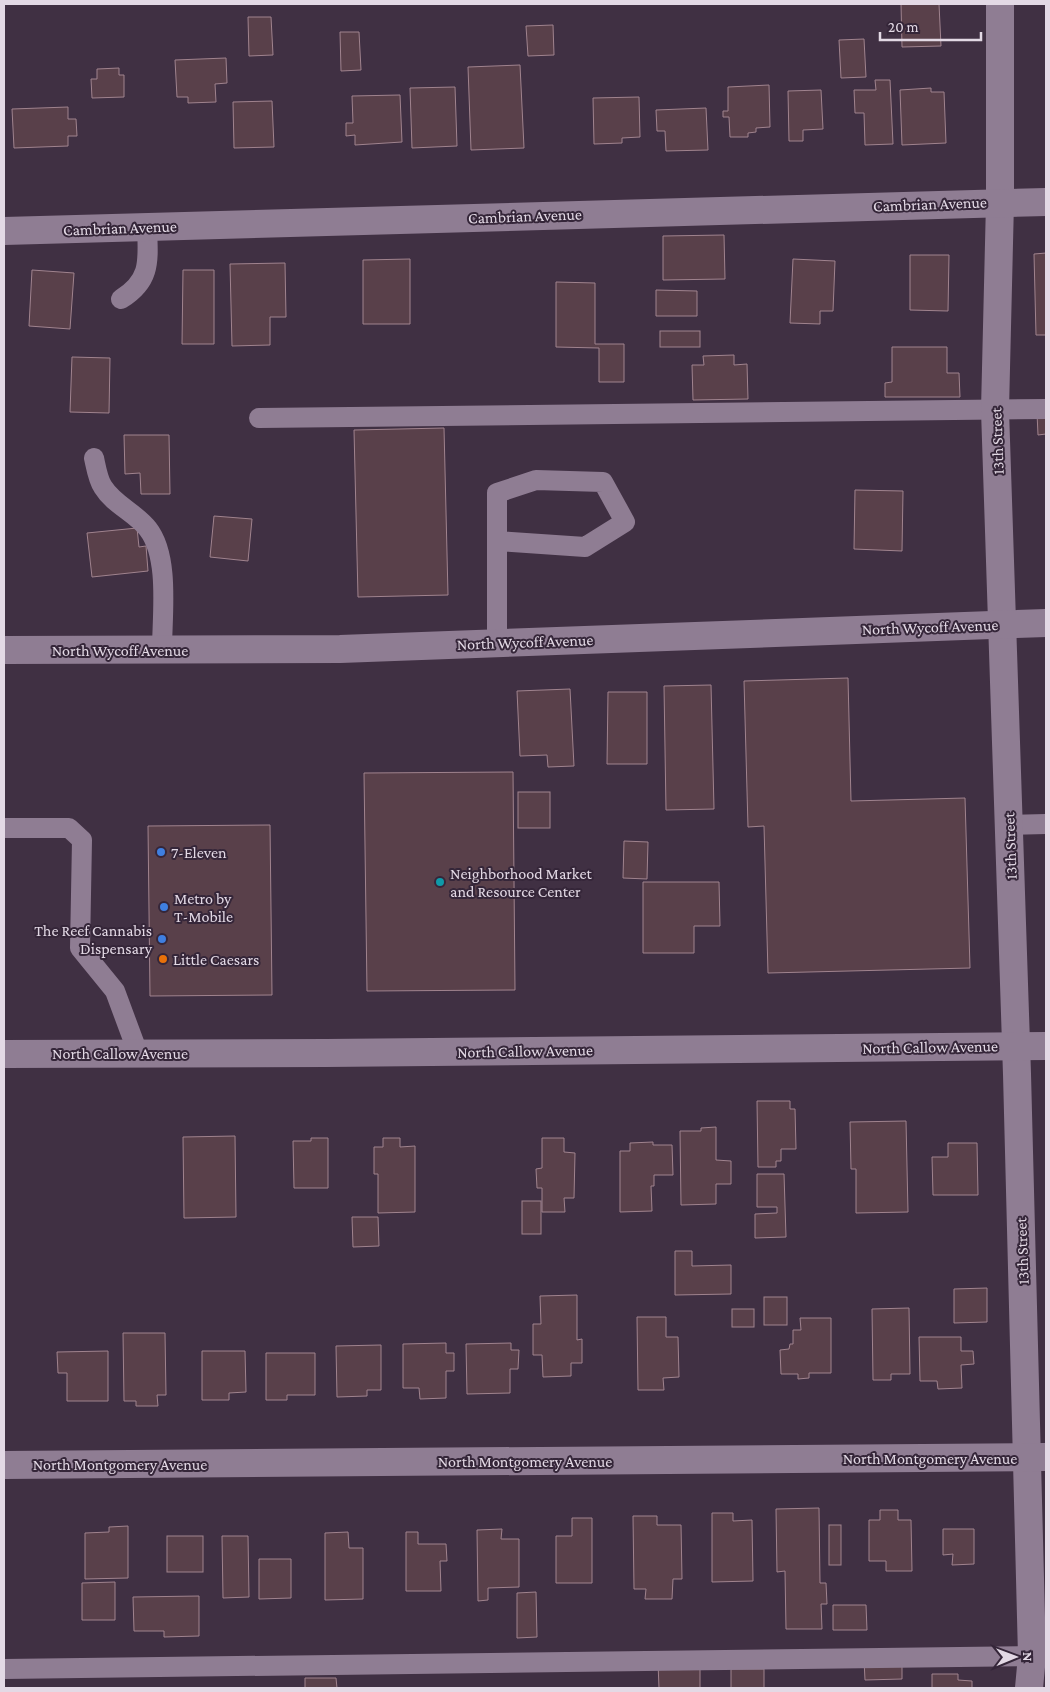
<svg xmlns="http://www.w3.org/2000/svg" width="1050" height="1692" font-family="'Crimson Pro',serif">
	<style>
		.building { fill: #59404a; stroke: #a0838e }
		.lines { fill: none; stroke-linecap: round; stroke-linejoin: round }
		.lane { stroke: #8f7d93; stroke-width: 20 }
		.street { stroke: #8f7d93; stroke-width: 28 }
		.secondary { stroke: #8f7d93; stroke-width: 28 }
		.shop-dot { fill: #3f7fe0; stroke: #352639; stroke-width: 2 }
		.culture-dot { fill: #0f9aa8; stroke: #352639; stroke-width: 2 }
		.food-dot { fill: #e8710a; stroke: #352639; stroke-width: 2 }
		.labels { text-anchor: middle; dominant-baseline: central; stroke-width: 4; stroke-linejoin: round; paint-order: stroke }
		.street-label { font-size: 16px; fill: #e3d9e5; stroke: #352639 }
		.poi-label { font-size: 16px; fill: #e3d9e5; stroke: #352639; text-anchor: start }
	</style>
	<rect width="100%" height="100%" fill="#403043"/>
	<g class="building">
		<polygon points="901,4 939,4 941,46 902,47"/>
		<polygon points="248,17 271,17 273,55 249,56"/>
		<polygon points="553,25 554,55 528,56 526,26"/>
		<polygon points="340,32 359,32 361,70 341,71"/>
		<polygon points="864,39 866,77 841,78 839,40"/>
		<polygon points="226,58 227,83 215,84 216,102 188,103 188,97 177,97 175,60"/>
		<polygon points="520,65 524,148 471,150 468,67"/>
		<polygon points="119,68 119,75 124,75 124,97 92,98 91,79 97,79 97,69"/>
		<polygon points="875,80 890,80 893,144 865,145 864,113 855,113 854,90 876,90"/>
		<polygon points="769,85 770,127 756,128 756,132 748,133 748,137 730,137 729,117 723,117 723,111 728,111 728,87"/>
		<polygon points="455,87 457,146 412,148 410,88"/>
		<polygon points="931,88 931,92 944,92 946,143 902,145 900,90"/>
		<polygon points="821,90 823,129 803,130 803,141 789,141 788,91"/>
		<polygon points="400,95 402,142 355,145 355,135 346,136 346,123 353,123 352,96"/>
		<polygon points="639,97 640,137 622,138 622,143 594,144 593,98"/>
		<polygon points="272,101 274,147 234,148 233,102"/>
		<polygon points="68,107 68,119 76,119 77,136 68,136 68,146 14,148 12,109"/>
		<polygon points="706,108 708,150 666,151 665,131 657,131 656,110"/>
		<polygon points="724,235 725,279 663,280 663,236"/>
		<polygon points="1046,253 1046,335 1036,335 1034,254"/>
		<polygon points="910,255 949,255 948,311 910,310"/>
		<polygon points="410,259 410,324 363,324 363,260"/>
		<polygon points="793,259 835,261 833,311 820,311 820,324 790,323"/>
		<polygon points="285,263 286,317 270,317 270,345 232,346 230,264"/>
		<polygon points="32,270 74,273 70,329 29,326"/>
		<polygon points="183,270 214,270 214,344 182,344"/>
		<polygon points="556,282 595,283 595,344 624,344 624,382 599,382 599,348 556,347"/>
		<polygon points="656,290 697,291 697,316 656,316"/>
		<rect x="660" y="331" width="40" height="16"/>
		<polygon points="892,347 947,347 947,373 959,373 960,397 885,397 885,383 892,382"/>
		<polygon points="734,355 734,365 747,364 748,399 693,400 692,365 704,365 703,356"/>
		<polygon points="72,357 110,358 109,413 70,412"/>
		<polygon points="1046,412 1046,434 1038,435 1037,413"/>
		<polygon points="444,428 448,595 358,597 354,430"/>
		<polygon points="124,435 169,435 170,494 141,494 140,473 125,474"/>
		<polygon points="855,490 903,491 902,551 854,549"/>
		<polygon points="214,516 252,519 248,561 210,557"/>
		<polygon points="137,528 139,547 146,546 148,571 92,577 87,533"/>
		<polygon points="848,678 851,801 965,798 970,968 768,973 764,826 748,827 744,681"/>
		<polygon points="711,685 714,809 666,810 664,686"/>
		<polygon points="570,689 574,766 548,767 547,755 520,756 517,691"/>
		<polygon points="608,692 647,692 647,764 607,764"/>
		<polygon points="513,772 515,990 367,991 364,773"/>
		<rect x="518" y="792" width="32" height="36"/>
		<polygon points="270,825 272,995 150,996 148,826"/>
		<polygon points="624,841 648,842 647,879 623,878"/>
		<polygon points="643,882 719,882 720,926 694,926 694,953 643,953"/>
		<polygon points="757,1101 790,1101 790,1109 795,1109 796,1149 781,1149 781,1161 776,1161 776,1167 758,1167"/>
		<polygon points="906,1121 908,1212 856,1213 856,1169 851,1169 850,1122"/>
		<polygon points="716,1127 716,1160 731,1161 731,1184 716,1184 716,1204 681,1205 680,1131 701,1131 701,1128"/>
		<polygon points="235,1136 236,1217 184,1218 183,1137"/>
		<polygon points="311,1138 328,1138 328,1188 294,1188 293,1141 311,1141"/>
		<polygon points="383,1138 400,1138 400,1147 415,1146 415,1212 378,1213 378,1174 374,1174 374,1147 383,1147"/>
		<polygon points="542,1138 564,1138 564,1152 575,1153 574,1198 564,1198 565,1212 542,1212 542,1188 537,1188 536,1169 542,1168"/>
		<polygon points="653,1142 653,1145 672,1145 673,1175 654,1175 654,1186 651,1186 652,1211 620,1212 620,1151 630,1151 630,1143"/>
		<polygon points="948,1143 977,1143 978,1195 933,1195 932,1157 948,1157"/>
		<polygon points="757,1174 784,1174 786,1237 755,1238 755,1214 777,1213 777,1207 757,1207"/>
		<rect x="522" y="1201" width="19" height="33"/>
		<polygon points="352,1217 378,1217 379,1246 353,1247"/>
		<polygon points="675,1251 692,1251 692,1266 731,1265 731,1294 675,1295"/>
		<polygon points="987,1288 987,1322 954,1323 954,1289"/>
		<polygon points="577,1295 577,1340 582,1339 582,1363 571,1363 571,1376 543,1377 542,1355 533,1355 533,1324 541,1324 540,1296"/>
		<rect x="764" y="1297" width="23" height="28"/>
		<polygon points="909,1308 910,1374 891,1374 891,1380 873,1380 872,1309"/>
		<rect x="732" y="1309" width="22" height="18"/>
		<polygon points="637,1317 666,1317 666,1337 678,1337 679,1377 663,1378 664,1390 638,1390"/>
		<polygon points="800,1318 831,1318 831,1373 809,1373 809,1378 798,1379 798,1374 781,1374 780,1350 789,1349 790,1344 793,1344 793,1330 801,1330"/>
		<polygon points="123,1333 165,1333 166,1395 157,1395 158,1406 136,1406 136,1401 124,1401"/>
		<polygon points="919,1337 961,1337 961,1351 973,1351 974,1364 961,1365 962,1388 938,1389 937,1381 920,1381"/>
		<polygon points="446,1343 446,1353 454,1353 454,1371 446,1371 446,1398 420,1399 419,1388 403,1388 403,1344"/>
		<polygon points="511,1343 511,1350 519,1350 518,1369 510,1369 510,1393 467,1394 466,1344"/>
		<polygon points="381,1345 381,1390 367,1390 367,1396 337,1397 336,1346"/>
		<polygon points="108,1351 108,1401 67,1401 67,1373 58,1373 57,1352"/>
		<polygon points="202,1351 245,1351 246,1392 229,1393 229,1400 202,1400"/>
		<polygon points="266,1353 315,1353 315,1395 287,1395 287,1400 266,1400"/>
		<polygon points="819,1508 820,1583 826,1583 827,1604 821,1604 822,1629 786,1629 785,1571 777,1572 776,1509"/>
		<polygon points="880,1510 898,1510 898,1520 911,1520 912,1571 886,1571 886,1561 869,1561 869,1520 880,1520"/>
		<polygon points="712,1513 733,1513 733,1521 752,1520 753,1581 712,1582"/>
		<polygon points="633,1516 657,1516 657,1525 681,1525 682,1579 673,1579 672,1599 645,1599 646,1589 634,1589"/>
		<polygon points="572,1518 592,1518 592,1583 556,1583 556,1536 572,1536"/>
		<rect x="829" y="1525" width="12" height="40"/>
		<polygon points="128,1526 128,1578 85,1579 85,1533 109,1532 109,1527"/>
		<polygon points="502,1529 501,1539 519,1539 519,1587 488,1588 488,1600 478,1601 477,1530"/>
		<polygon points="943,1529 974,1529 974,1564 952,1565 953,1554 943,1555"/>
		<polygon points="348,1532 349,1548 363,1548 363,1599 325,1600 325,1533"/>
		<polygon points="406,1532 418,1532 418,1544 446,1544 447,1561 440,1561 441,1591 406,1591"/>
		<rect x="167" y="1536" width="36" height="36"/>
		<polygon points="222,1536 248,1536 249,1597 223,1598"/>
		<polygon points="259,1559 291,1559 291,1598 259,1599"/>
		<polygon points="115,1582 115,1620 82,1620 82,1583"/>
		<polygon points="536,1592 537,1637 517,1638 517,1593"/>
		<polygon points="199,1596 199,1636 164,1637 164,1631 134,1631 133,1597"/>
		<polygon points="833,1605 866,1605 867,1630 833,1630"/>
		<polygon points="864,1660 902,1660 902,1679 865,1680"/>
		<polygon points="658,1663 700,1663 700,1688 659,1688"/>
		<rect x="731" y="1669" width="33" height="19"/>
		<polygon points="932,1674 958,1674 958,1680 972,1681 972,1688 932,1688"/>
		<polygon points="305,1678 336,1678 337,1688 305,1688"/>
	</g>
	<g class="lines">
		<g class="lane">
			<path d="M121,299C152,280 148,259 147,227"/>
			<polyline points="259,418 1046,409"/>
			<path d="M94,458C96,467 98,480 103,487C114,505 136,513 148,529C170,557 162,616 162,650"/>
			<polyline points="497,644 497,493 536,480 603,482 625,522 585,547 498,541"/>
			<polyline points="1009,825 1046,824"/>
			<polyline points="4,828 69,828 82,840 80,948 115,991 138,1053"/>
			<polyline points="4,1669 1046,1656"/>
		</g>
		<g class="street">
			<polyline points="1000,4 1000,202 995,410 1017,1074 1032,1656 1029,1688"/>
			<polyline points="4,231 1046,202"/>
			<polyline points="4,650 340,649 1046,623"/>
			<polyline points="4,1465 1046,1457"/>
		</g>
		<polyline class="secondary" points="4,1054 326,1053 1046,1046"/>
	</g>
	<g class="shop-dot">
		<circle cx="161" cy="852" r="5"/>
		<circle cx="164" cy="907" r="5"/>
		<circle cx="162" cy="939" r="5"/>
	</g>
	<circle class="culture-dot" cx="440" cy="882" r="5"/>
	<circle class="food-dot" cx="163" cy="959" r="5"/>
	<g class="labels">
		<g class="street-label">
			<text transform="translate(930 204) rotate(-2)">Cambrian Avenue</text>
			<text transform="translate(525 216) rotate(-2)">Cambrian Avenue</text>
			<text transform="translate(120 228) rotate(-2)">Cambrian Avenue</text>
			<text transform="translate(997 441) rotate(-92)">13th Street</text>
			<text transform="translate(930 627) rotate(-2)">North Wycoff Avenue</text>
			<text transform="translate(525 642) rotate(-2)">North Wycoff Avenue</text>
			<text x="120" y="650">North Wycoff Avenue</text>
			<text transform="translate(1010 846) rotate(-92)">13th Street</text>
			<text transform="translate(930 1047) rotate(-1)">North Callow Avenue</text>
			<text transform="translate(525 1051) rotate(-1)">North Callow Avenue</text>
			<text x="120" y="1053">North Callow Avenue</text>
			<text transform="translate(1022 1251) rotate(-92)">13th Street</text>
			<text x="930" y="1458">North Montgomery Avenue</text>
			<text x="525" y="1461">North Montgomery Avenue</text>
			<text x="120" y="1464">North Montgomery Avenue</text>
		</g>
		<g class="poi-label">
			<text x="171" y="852">7-Eleven</text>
			<text x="450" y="873">Neighborhood Market<tspan x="450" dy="18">and Resource Center</tspan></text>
			<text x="174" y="898">Metro by<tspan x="174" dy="18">T-Mobile</tspan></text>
			<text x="152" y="930" text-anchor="end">The Reef Cannabis<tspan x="152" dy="18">Dispensary</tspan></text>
			<text x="173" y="959">Little Caesars</text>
		</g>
	</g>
	<rect width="1050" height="1692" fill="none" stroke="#e3d9e5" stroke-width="10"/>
	<g transform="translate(1015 1657) rotate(89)" stroke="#352639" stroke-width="4" paint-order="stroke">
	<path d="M0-4L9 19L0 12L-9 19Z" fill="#e3d9e5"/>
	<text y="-8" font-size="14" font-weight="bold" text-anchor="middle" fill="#e3d9e5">N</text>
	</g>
	<path d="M880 32v8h101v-8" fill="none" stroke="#e3d9e5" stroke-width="2.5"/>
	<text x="888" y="32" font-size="15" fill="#e3d9e5" stroke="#352639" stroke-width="4" paint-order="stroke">20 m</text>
</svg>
